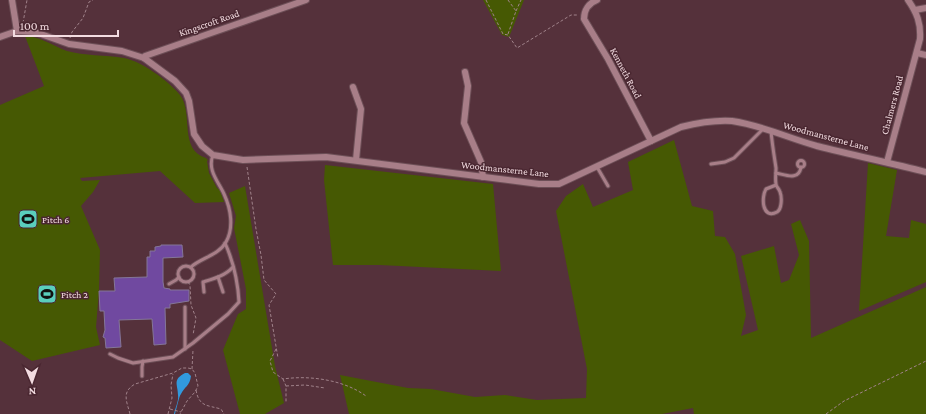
<svg xmlns="http://www.w3.org/2000/svg" width="926" height="414" font-family="'Crimson Pro',serif">
	<style>
		.green { fill: #465903 }
		.water { fill: #3199dd }
		.building { fill: #7049a0; stroke: #847698 }
		.lines { fill: none; stroke-linecap: round; stroke-linejoin: round }
		.service-casing { stroke: #6d4f57; stroke-width: 5 }
		.minor-casing { stroke: #6d4f57; stroke-width: 8 }
		.path { stroke: #a0828a; stroke-width: 1; stroke-dasharray: 3 2; stroke-linecap: butt }
		.service { stroke: #a87e88; stroke-width: 3 }
		.minor { stroke: #a87e88; stroke-width: 6 }
		.labels { text-anchor: middle; dominant-baseline: central; stroke-width: 3; stroke-linejoin: round; paint-order: stroke }
		.street-label { font-size: 10px; fill: #f3dce1; stroke: #4a2731 }
		.poi-label { font-size: 10px; fill: #f3dce1; stroke: #4a2731; text-anchor: start }
	</style>
	<rect width="100%" height="100%" fill="#55313b"/>
	<g class="green">
		<polygon points="483,0 524,0 509,37 502,35"/>
		<path d="M25,36C40,36 53,46 67,51C84,56 106,55 124,58C141,61 169,81 180,95C194,113 178,149 206,158L208,160L207,161L209,173L217,188L220,190L224,202L195,203L160,171L80,178L82,181L100,180L93,192L81,206L100,250L99,290L96,327L100,345L32,361L0,340V105L44,86Z"/>
		<polygon points="674,140 692,206 713,211 715,236 725,237 735,254 746,315 741,336 758,330 741,256 774,246 781,283 789,280 799,255 791,224 800,220 809,241 811,338 926,287 926,414 694,414 693,408 662,414 349,414 340,375 408,388 431,389 475,397 505,395 537,400 586,398 587,369 556,211 566,196 583,184 593,207 633,190 628,162"/>
		<polygon points="868,163 897,170 886,236 909,238 911,220 926,224 926,282 859,311"/>
		<polygon points="325,165 493,184 501,271 380,265 333,265 324,180"/>
		<polygon points="245,186 275,366 284,403 265,414 240,414 223,350 238,314 246,309 246,289 234,228 236,216 229,193"/>
	</g>
	<path class="water" d="M185,373H188L191,376C190,386 184,387 181,394C179,396 176,411 175,414H174C175,408 179,401 178,395C178,384 172,380 185,373Z"/>
	<polygon class="building" points="161,245 182,245 183,257 163,258 163,282 164,288 170,289 170,290 189,290 189,301 170,304 170,308 165,308 166,344 154,345 152,319 119,320 121,347 106,348 105,338 103,337 105,330 104,311 100,311 99,291 115,291 114,278 147,277 147,257 150,257 150,251 155,251 155,247 161,246"/>
	<g class="lines">
		<defs>
			<g id="service">
				<path d="M771,131C772,143 774,155 776,168C776,173 775,179 776,184C776,187 779,188 780,192C782,197 782,209 777,212C762,220 761,197 766,189L776,185"/>
				<circle cx="801" cy="164" r="3.5"/>
				<polyline points="711,164 725,162 734,158 763,129"/>
				<polyline points="597,167 608,186"/>
				<path d="M776,173C786,175 799,181 801,167"/>
				<circle cx="186" cy="274" r="8"/>
				<path d="M191,267C201,258 219,255 226,242C234,228 231,209 224,194C218,181 207,170 213,155"/>
				<polyline points="218,277 223,292"/>
				<polyline points="169,284 176,280 179,277"/>
				<path d="M204,292L203,282C213,279 225,276 233,267"/>
				<polyline points="185,349 185,307"/>
				<path d="M110,354L118,358L133,363L173,357L193,343L228,314L239,302C238,283 233,261 225,243"/>
				<polyline points="142,376 142,367 143,361"/>
			</g>
			<g id="minor">
				<polyline points="12,0 17,31"/>
				<path d="M597,0C589,3 584,10 584,19L608,59L651,141"/>
				<polyline points="915,10 926,8"/>
				<path d="M0,37L17,31L35,32L69,44L122,51L144,58L175,81L186,93L189,101L194,134L202,146L213,155L243,160L326,157L539,184H559L681,127C697,123 715,120 732,121C761,125 788,138 817,146C853,155 890,163 926,172"/>
				<polyline points="917,53 926,55"/>
				<polyline points="144,58 145,56 306,0"/>
				<polyline points="465,72 468,86 464,123 481,162 483,177"/>
				<polyline points="353,87 361,109 356,160"/>
				<path d="M887,162L920,39C921,23 917,13 908,0"/>
			</g>
		</defs>
		<use href="#service" class="service-casing"/>
		<use href="#minor" class="minor-casing"/>
		<g class="path">
			<polyline points="486,0 503,34 508,35 517,48 571,15 577,15"/>
			<polyline points="508,0 516,11 508,34"/>
			<polyline points="516,11 521,0"/>
			<polyline points="23,23 27,0"/>
			<polyline points="70,38 72,32 83,18 89,2 93,0"/>
			<polyline points="247,167 256,229 261,255 264,280 276,294 269,305 278,358"/>
			<polyline points="188,282 190,285 191,305 196,318 193,335"/>
			<path d="M276,349L270,361L273,372L283,379C310,375 344,380 366,396"/>
			<polyline points="192,369 193,350"/>
			<polyline points="283,379 286,386 286,402"/>
			<polyline points="286,386 305,385 325,388"/>
			<path d="M196,390C199,407 207,405 221,409L224,414"/>
			<polyline points="170,409 181,412"/>
			<path d="M130,414C127,402 121,392 135,384L173,373L182,368H188L192,369L195,373L198,386L195,392L187,401L180,414"/>
			<polyline points="168,414 172,398 171,385 173,374"/>
			<polyline points="826,414 844,401 926,361"/>
		</g>
		<use href="#service" class="service"/>
		<use href="#minor" class="minor"/>
	</g>
	<defs>
		<symbol id="stadium-square" viewBox="-11 -11 22 22"><rect x="-9" y="-9" width="18" height="18" rx="4" fill="#5acebd" stroke="#4a2731"/><path d="M0-5a6.5 5 0 1 0 0 10a6.5 5 0 1 0 0-10ZM-3.5-1.8h7v3.6h-7Z" fill="#111"/></symbol>
	</defs>
	<g fill-rule="evenodd">
		<use href="#stadium-square" x="17" y="208" width="22" height="22"/>
		<use href="#stadium-square" x="36" y="283" width="22" height="22"/>
	</g>
	<g class="labels">
		<g class="street-label">
			<text transform="translate(209 23) rotate(-19)">Kingscroft Road</text>
			<text transform="translate(626 73) rotate(62)">Kenneth Road</text>
			<text transform="translate(892 105) rotate(-75)">Chalmers Road</text>
			<text transform="translate(826 136) rotate(15)">Woodmansterne Lane</text>
			<text transform="translate(505 169) rotate(6)">Woodmansterne Lane</text>
		</g>
		<g class="poi-label">
			<text x="42" y="219">Pitch 6</text>
			<text x="61" y="294">Pitch 2</text>
		</g>
	</g>
	<g transform="translate(32 382) rotate(178)" stroke="#4a2731" stroke-width="3" paint-order="stroke">
	<path d="M0-3L7 15L0 10L-7 15Z" fill="#f3dce1"/>
	<text y="-6" font-size="11" font-weight="bold" text-anchor="middle" fill="#f3dce1">N</text>
	</g>
	<path d="M14 30v6h104v-6" fill="none" stroke="#f3dce1" stroke-width="2"/>
	<text x="20" y="30" font-size="12" fill="#f3dce1" stroke="#4a2731" stroke-width="3" paint-order="stroke">100 m</text>
</svg>
